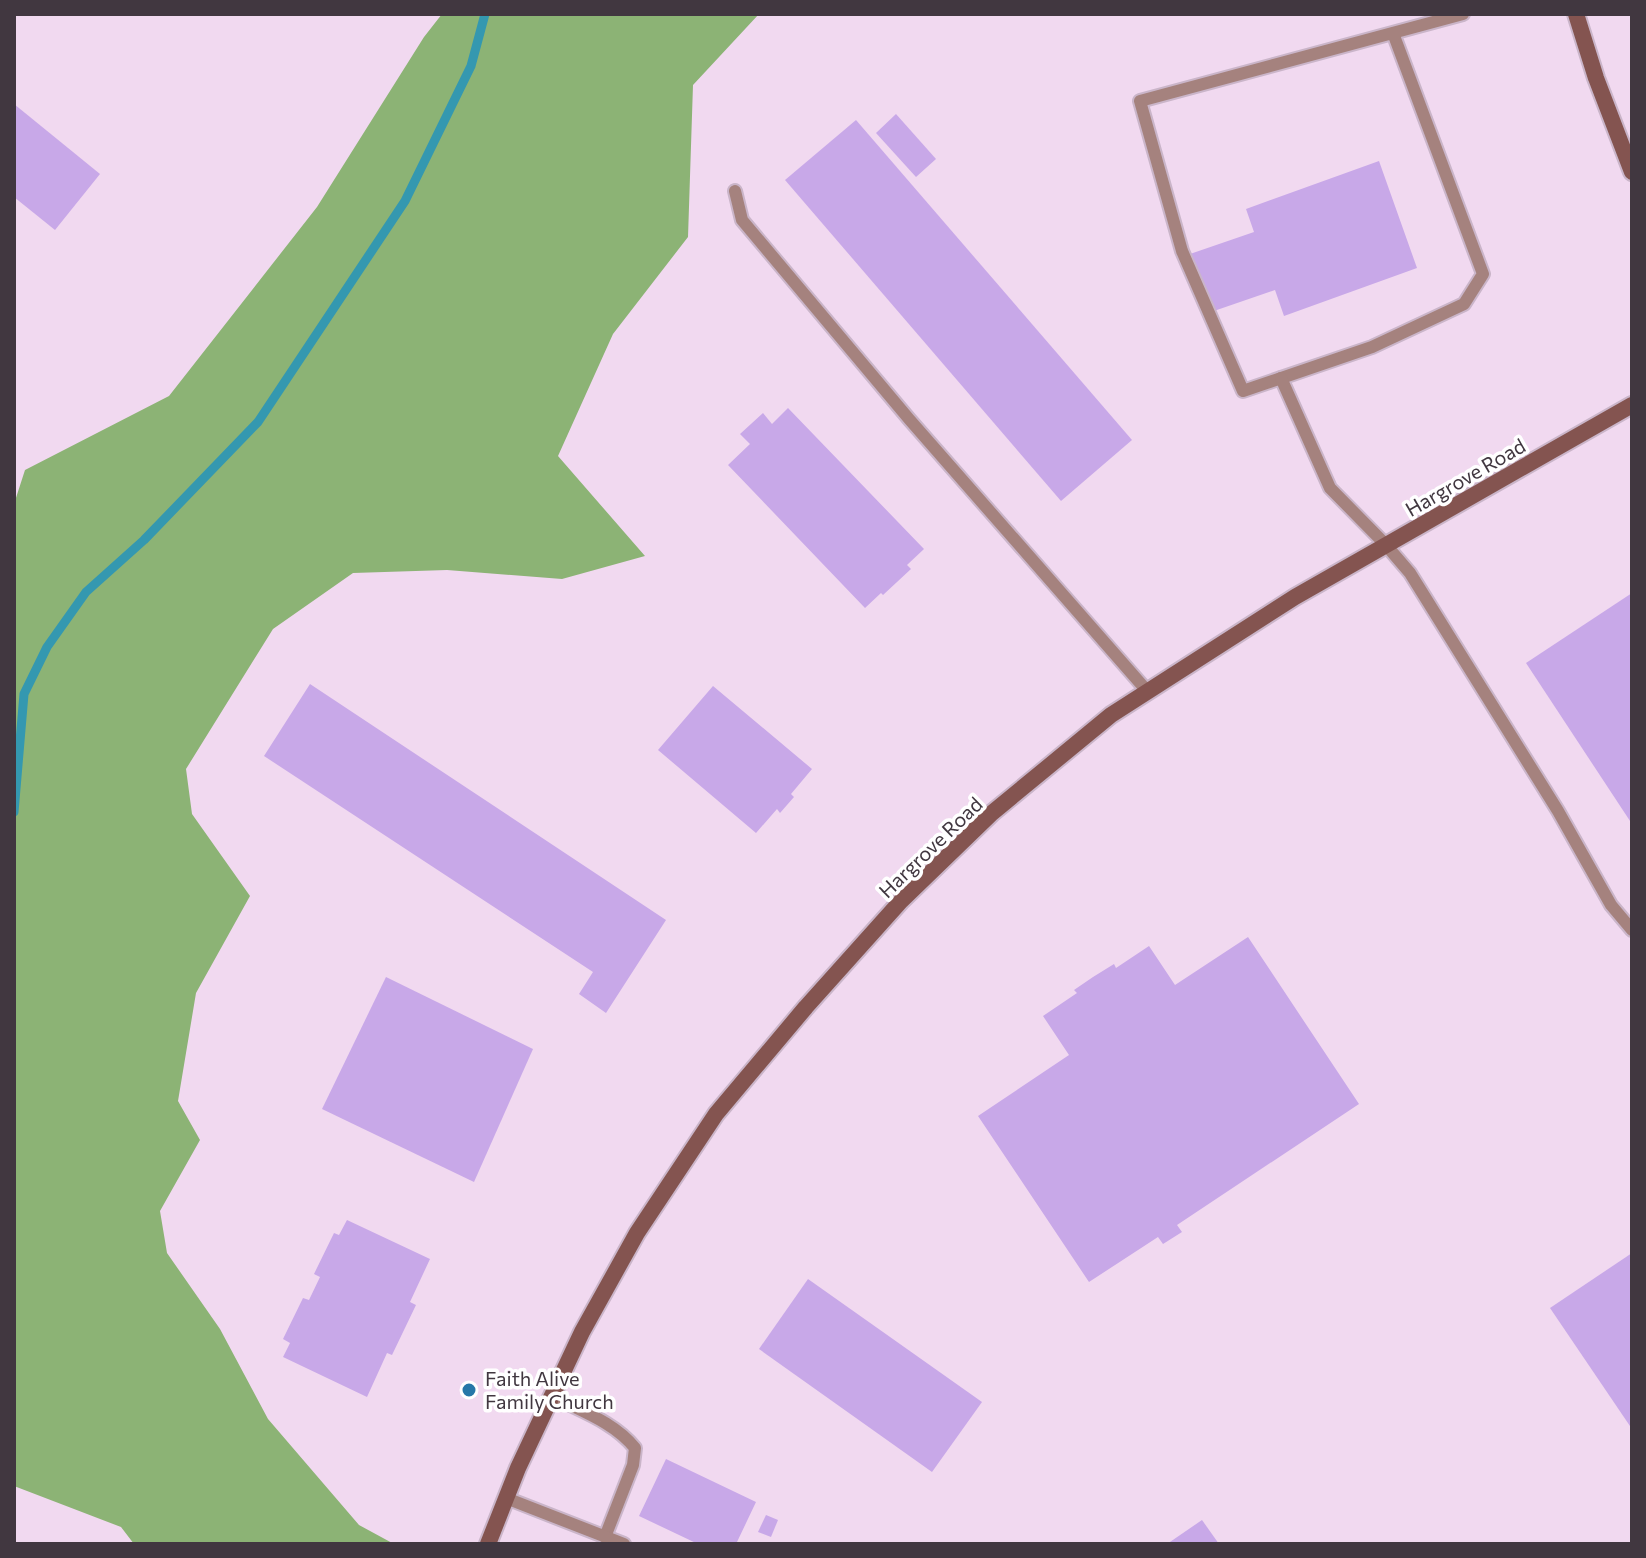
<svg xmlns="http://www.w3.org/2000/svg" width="1646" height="1558" font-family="Commissioner,sans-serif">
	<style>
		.forest { fill: #8cb375 }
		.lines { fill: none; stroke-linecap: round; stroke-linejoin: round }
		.stream { stroke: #3498b0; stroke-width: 9 }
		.building { fill: #c8a8e8 }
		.lane-casing { stroke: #cab5c9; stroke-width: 16 }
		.secondary-casing { stroke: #cab5c9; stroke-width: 20 }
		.lane { stroke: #a5827e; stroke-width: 12 }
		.secondary { stroke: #845450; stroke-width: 16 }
		.poi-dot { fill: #2677a8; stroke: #fff; stroke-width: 3 }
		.labels { text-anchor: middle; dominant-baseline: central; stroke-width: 7; stroke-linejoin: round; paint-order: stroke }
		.street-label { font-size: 20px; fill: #413740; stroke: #fff }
		.poi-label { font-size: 20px; fill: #413740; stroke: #fff; text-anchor: start }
	</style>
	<rect width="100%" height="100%" fill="#f1d9f0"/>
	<polygon class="forest" points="442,14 759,14 693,85 688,237 613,334 558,456 645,556 562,579 447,570 353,573 273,629 186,769 192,814 250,896 196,993 178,1101 200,1140 160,1211 167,1253 220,1329 268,1419 359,1525 394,1544 134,1544 121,1527 14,1486 14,504 25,470 169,396 317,207 424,37"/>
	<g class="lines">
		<polyline class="stream" points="14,812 24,694 47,647 86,592 144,540 258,422 405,201 471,66 485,14"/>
	</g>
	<g class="building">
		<polygon points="14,104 100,174 55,230 14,197"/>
		<polygon points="896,114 936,159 916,177 876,133"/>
		<polygon points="856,120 1132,440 1061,501 785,180"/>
		<polygon points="1379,161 1417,268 1284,316 1275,290 1211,312 1190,254 1254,232 1246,209"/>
		<polygon points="788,408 924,549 907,565 911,569 883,595 881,593 865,608 728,465 750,444 740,434 763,413 772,424"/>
		<polygon points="1632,593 1632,824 1526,663"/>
		<polygon points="310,684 666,920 606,1013 579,994 593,972 264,756"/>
		<polygon points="713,686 812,769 791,794 794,797 780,813 777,809 756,833 658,750"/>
		<polygon points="1248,937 1359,1104 1177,1225 1182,1232 1163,1244 1158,1237 1089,1282 978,1116 1069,1055 1043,1016 1077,993 1074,990 1093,977 1114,964 1116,968 1149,946 1175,985"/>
		<polygon points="386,977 533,1049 474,1182 322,1109"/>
		<polygon points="347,1220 430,1259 410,1302 416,1305 392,1355 387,1353 367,1397 283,1357 290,1343 283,1339 303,1298 309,1300 320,1277 314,1274 334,1233 339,1235"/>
		<polygon points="1632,1253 1632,1429 1550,1308"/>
		<polygon points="808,1279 982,1402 932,1472 759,1349"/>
		<polygon points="666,1459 756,1502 737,1542 741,1544 698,1544 639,1516"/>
		<polygon points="766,1515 778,1520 771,1537 758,1532"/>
		<polygon points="1202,1520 1219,1544 1167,1544"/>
	</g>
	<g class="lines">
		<defs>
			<g id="lane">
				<polyline points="1393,33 1483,274 1464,304 1372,347 1243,391 1182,251 1140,101 1463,14"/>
				<polyline points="735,191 742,220 909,419 1148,692"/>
				<polyline points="1281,378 1330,488 1386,545 1410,573 1558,811 1611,905 1632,930"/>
				<path d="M552,1396C581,1411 614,1422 635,1448L633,1465L605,1537"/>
				<polyline points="506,1498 624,1544"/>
			</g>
			<g id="secondary">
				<polyline points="1576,14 1596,78 1632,172"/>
				<polyline points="488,1544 518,1468 582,1332 637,1233 716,1114 806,1007 901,901 992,813 1111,715 1295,597 1632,405"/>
			</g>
		</defs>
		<use href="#lane" class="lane-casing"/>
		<use href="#secondary" class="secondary-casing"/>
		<use href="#lane" class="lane"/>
		<use href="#secondary" class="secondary"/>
	</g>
	<circle class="poi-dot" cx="469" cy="1390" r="8"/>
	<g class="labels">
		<g class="street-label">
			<text transform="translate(1465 477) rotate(-30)">Hargrove Road</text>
			<text transform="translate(930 847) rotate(-44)">Hargrove Road</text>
		</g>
		<g class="poi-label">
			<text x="485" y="1378">Faith Alive<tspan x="485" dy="23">Family Church</tspan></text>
		</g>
	</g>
	<rect width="1646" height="1558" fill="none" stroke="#413740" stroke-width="32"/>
</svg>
